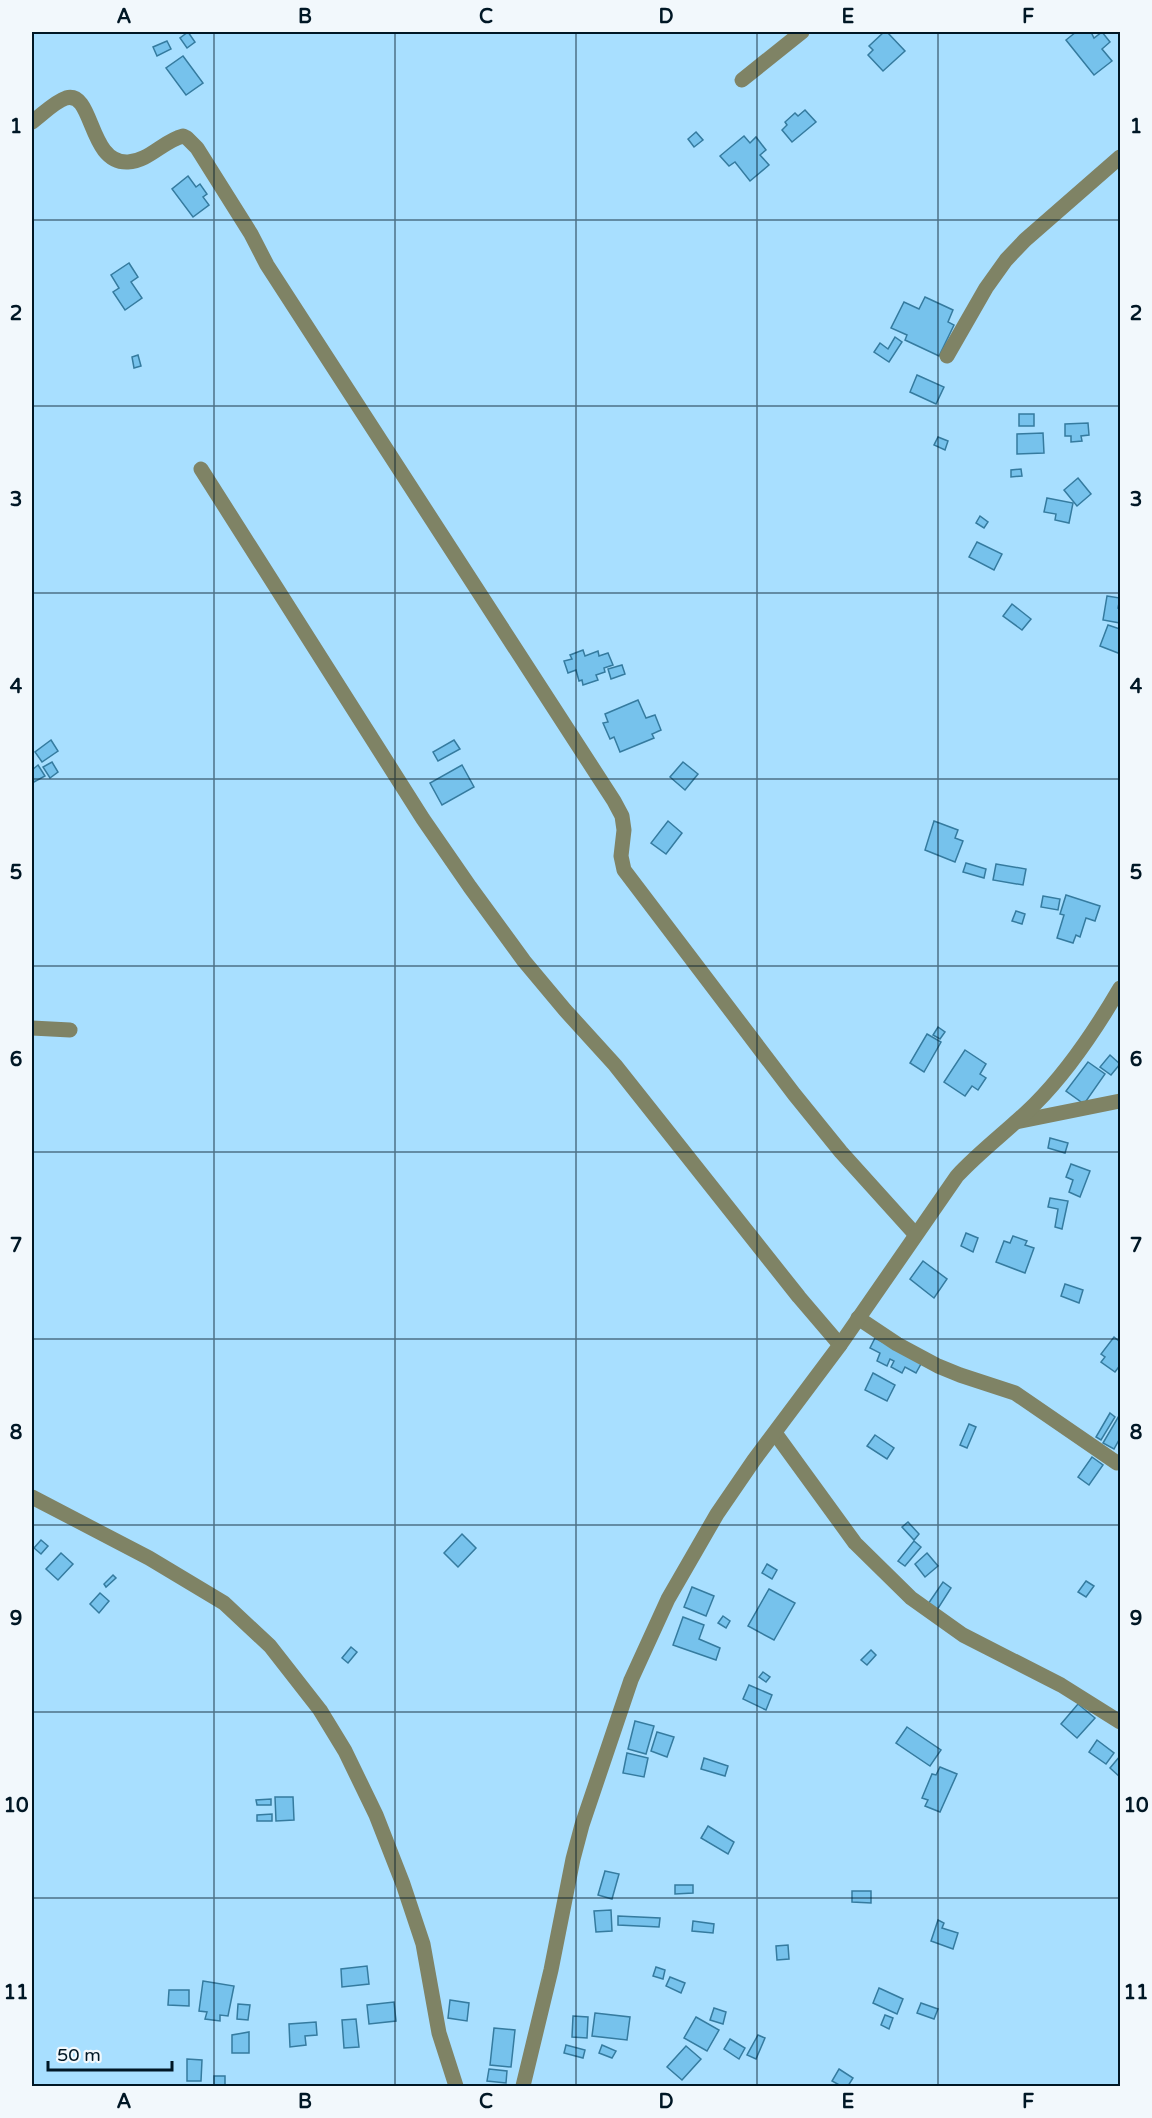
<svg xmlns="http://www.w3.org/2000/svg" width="1152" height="2118" font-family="'Varela Round',sans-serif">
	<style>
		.building { fill: #76c2ec; stroke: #357b9f; stroke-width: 1.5 }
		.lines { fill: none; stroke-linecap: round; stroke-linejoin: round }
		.street { stroke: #7f8365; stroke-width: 15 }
		.grid { fill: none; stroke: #001725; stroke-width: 1.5; stroke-opacity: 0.55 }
		.neatline { fill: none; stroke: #001725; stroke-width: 2 }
		.grid-label { font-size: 20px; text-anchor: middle; font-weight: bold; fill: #001725 }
	</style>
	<rect width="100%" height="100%" fill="#a8dfff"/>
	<g class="building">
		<polygon points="188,32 195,42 187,48 180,38"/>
		<polygon points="884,32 887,32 905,51 883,71 868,55 873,50 869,46"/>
		<polygon points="1076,32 1095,32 1092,34 1094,38 1102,32 1110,42 1102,49 1112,61 1094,75 1066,40"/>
		<polygon points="167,41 171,49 157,56 153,47"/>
		<polygon points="183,56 203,83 186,95 166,68"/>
		<polygon points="805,110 816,122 792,142 782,130 787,125 785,122 795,113 798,116"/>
		<polygon points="696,132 703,140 694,147 688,139"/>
		<polygon points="744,136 750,143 756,137 766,150 760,155 769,165 750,181 735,162 729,166 720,156"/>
		<polygon points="188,176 196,187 200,184 207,194 203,197 209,205 193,217 172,189"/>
		<polygon points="129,263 138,277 131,282 142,298 125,310 113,292 119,288 111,275"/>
		<polygon points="925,297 953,310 948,322 954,325 939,356 905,340 907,335 891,328 904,302 919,309"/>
		<polygon points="895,337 902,342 889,362 874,352 880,343 888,349"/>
		<polygon points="138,355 141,366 134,368 132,357"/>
		<polygon points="917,375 944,387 936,404 910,392"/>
		<rect x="1019" y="414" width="15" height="12"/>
		<polygon points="1088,423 1089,435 1081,436 1082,441 1071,442 1071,436 1065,436 1065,424"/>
		<polygon points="1043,433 1044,453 1017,454 1017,434"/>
		<polygon points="938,437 948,441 945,450 934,445"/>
		<polygon points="1021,469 1022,476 1011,477 1011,470"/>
		<polygon points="1078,478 1091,494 1077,506 1064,490"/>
		<polygon points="1047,498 1073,503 1069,523 1055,520 1056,514 1044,512"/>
		<polygon points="980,516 988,522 984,528 976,523"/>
		<polygon points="977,542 1002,554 994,570 969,557"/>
		<polygon points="1107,596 1120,598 1118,608 1120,608 1120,623 1103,620"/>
		<polygon points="1012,604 1031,619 1022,630 1003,616"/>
		<polygon points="1108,625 1120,629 1120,649 1118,653 1100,646"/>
		<polygon points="583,650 585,656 598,651 599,656 608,653 613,665 604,668 605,672 596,675 598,680 583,685 582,680 579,681 576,670 568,673 564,661 572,659 570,655"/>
		<polygon points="622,665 625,674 611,679 608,669"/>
		<polygon points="638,700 646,718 655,715 661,730 652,734 654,738 620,752 614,737 610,739 603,723 608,722 605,714"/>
		<polygon points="51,740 58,751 42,762 35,752"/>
		<polygon points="454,740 460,749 438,761 433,752"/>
		<polygon points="52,762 58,772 50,778 43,767"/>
		<polygon points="683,762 698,774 685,790 670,777"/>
		<polygon points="38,765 45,776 34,782 32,779 32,770"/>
		<polygon points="462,765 474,787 442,805 430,783"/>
		<polygon points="668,821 682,833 666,854 651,843"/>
		<polygon points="934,821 958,830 955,838 963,841 955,862 925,850"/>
		<polygon points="966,863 986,869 984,878 963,872"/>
		<polygon points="996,864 1026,869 1023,885 993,880"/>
		<polygon points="1066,895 1100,906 1095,921 1086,918 1080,937 1076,935 1073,943 1057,938 1064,915 1060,914"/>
		<polygon points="1043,896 1060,899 1058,910 1041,907"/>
		<polygon points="1016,911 1025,914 1022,924 1012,921"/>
		<polygon points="938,1027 945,1032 940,1039 933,1035"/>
		<polygon points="927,1034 941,1042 924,1072 910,1063"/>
		<polygon points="965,1050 986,1064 980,1074 986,1078 978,1090 972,1086 965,1096 944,1082"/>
		<polygon points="1110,1055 1120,1064 1111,1075 1100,1067"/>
		<polygon points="1088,1062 1105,1074 1084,1104 1066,1091"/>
		<polygon points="1050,1138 1068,1143 1065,1153 1048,1148"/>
		<polygon points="1071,1164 1090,1171 1080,1197 1069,1192 1073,1180 1066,1177"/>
		<polygon points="1050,1198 1068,1201 1062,1229 1055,1227 1058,1209 1048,1207"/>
		<polygon points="966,1233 978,1238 973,1252 961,1246"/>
		<polygon points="1013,1236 1027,1241 1025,1245 1034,1248 1025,1273 996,1262 1004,1241 1010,1243"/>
		<polygon points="923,1261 947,1279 934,1298 910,1279"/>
		<polygon points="1065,1284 1083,1290 1079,1303 1061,1296"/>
		<polygon points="1114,1337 1120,1342 1120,1370 1118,1368 1115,1372 1101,1362 1105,1357 1101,1354"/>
		<polygon points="875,1338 922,1362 916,1373 905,1367 902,1373 891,1367 894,1361 890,1359 887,1366 877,1361 880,1353 870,1348"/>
		<polygon points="873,1373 895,1385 887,1401 865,1390"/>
		<polygon points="1110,1413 1115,1417 1101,1440 1096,1437"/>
		<polygon points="1120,1414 1120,1438 1114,1449 1103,1443"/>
		<polygon points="969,1424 976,1427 967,1448 960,1445"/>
		<polygon points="875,1435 894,1448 887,1459 867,1446"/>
		<polygon points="1092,1457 1103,1465 1089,1485 1078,1477"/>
		<polygon points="908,1522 919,1534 914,1540 902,1527"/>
		<polygon points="462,1534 476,1548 458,1567 444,1553"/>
		<polygon points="41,1540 48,1546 41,1554 34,1548"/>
		<polygon points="914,1541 921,1547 905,1566 898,1561"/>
		<polygon points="61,1553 73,1564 58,1580 46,1569"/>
		<polygon points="927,1553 938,1566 925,1577 915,1564"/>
		<polygon points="767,1564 777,1570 772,1579 762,1573"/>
		<polygon points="113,1575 116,1578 106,1587 104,1584"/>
		<polygon points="1086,1581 1094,1586 1086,1597 1078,1592"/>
		<polygon points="943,1582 951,1588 937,1610 928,1604"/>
		<polygon points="692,1587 714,1596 706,1616 684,1607"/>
		<polygon points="769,1589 795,1603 774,1640 748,1626"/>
		<polygon points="100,1593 109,1601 99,1613 90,1604"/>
		<polygon points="723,1616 730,1621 726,1628 718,1623"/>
		<polygon points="683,1617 704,1625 699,1639 720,1648 716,1660 673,1645"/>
		<polygon points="351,1647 357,1652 348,1663 342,1658"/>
		<polygon points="871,1650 876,1655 867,1665 861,1660"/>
		<polygon points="763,1672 770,1677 766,1682 759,1677"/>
		<polygon points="749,1685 772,1695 766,1710 743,1699"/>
		<polygon points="1078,1704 1095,1718 1077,1738 1061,1724"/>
		<polygon points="635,1721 654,1726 646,1754 628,1749"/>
		<polygon points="907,1727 941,1750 930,1766 896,1743"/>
		<polygon points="657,1732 674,1737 667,1757 651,1751"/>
		<polygon points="1097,1740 1114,1753 1106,1764 1089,1752"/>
		<polygon points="627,1753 648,1758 644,1777 623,1773"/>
		<polygon points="1120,1756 1120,1777 1110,1768"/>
		<polygon points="704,1758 728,1766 725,1776 701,1769"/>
		<polygon points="940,1767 957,1774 940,1812 925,1806 928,1800 922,1798 932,1774 936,1775"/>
		<polygon points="275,1797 293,1797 294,1820 276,1821"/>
		<polygon points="271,1799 271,1805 257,1805 256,1800"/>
		<polygon points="272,1814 272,1821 257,1821 257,1815"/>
		<polygon points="708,1826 734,1842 728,1854 701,1838"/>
		<polygon points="605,1871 619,1874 612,1899 598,1895"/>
		<polygon points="675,1885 693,1885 693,1893 675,1894"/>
		<polygon points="852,1891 871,1891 871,1903 852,1902"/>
		<polygon points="611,1910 612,1931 596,1932 594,1911"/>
		<polygon points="618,1916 660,1918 659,1927 618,1925"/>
		<polygon points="938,1920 944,1923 942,1928 958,1933 953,1949 931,1941"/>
		<polygon points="693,1921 714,1924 713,1933 692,1931"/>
		<polygon points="788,1945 789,1959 777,1960 776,1946"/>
		<polygon points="367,1966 369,1984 342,1987 341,1969"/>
		<polygon points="656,1967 665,1970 663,1979 653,1976"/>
		<polygon points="670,1977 685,1983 681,1993 666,1986"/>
		<polygon points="203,1981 234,1986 228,2016 220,2015 220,2021 205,2019 207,2012 199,2011"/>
		<polygon points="879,1988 903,1999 897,2014 873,2003"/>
		<polygon points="169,1990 189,1990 189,2006 168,2005"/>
		<polygon points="450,2000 469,2003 467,2021 448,2018"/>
		<polygon points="394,2002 396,2021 369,2024 367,2005"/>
		<polygon points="921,2003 938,2009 934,2019 917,2013"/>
		<polygon points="238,2004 250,2005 248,2020 237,2019"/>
		<polygon points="714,2008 726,2012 723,2024 710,2020"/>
		<polygon points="595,2013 630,2017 627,2040 592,2036"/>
		<polygon points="885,2015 893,2018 889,2029 881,2025"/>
		<polygon points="573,2016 588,2017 587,2038 572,2037"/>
		<polygon points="696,2017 719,2030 707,2051 684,2038"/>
		<polygon points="356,2019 359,2047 344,2048 342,2020"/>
		<polygon points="316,2022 317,2035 305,2036 306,2045 290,2047 289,2024"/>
		<polygon points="494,2028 515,2030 511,2067 490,2065"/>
		<polygon points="249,2032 249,2053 232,2053 232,2035"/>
		<polygon points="758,2035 765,2038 756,2059 747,2055"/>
		<polygon points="730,2039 745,2048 739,2059 724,2049"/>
		<polygon points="566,2045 585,2050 583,2058 564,2053"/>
		<polygon points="602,2045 616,2051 612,2058 599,2053"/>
		<polygon points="686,2046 701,2059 682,2080 667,2067"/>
		<polygon points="187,2059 202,2060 201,2081 187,2081"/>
		<polygon points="489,2069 507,2071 506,2083 487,2081"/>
		<polygon points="839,2069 853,2078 848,2086 841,2086 832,2081"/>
		<rect x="214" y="2076" width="11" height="10"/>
	</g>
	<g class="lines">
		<g class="street">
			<polyline points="742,80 802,32"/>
			<path d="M32,122C42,115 54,102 66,98C94,90 88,164 128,162C149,161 163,141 183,136L187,138L197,148L251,234L267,265L614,801L622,816L624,830L621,856L624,870L794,1094L841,1152L915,1234"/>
			<polyline points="947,356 986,288 1006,260 1025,240 1120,157"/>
			<polyline points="201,469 423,819 470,887 524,961 565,1010 615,1065 799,1297 840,1345"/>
			<polyline points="32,1028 70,1030"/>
			<polyline points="1016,1122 1120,1101"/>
			<polyline points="858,1318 897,1344 938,1366 960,1375 1015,1393 1117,1463"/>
			<polyline points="775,1433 855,1543 911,1598 963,1635 1061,1685 1120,1722"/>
			<polyline points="32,1497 149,1558 224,1603 270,1646 320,1710 345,1751 376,1815 403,1884 423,1944 439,2033 456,2086"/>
			<path d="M523,2086L551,1970L573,1859L582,1825L631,1680L668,1599L717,1514L754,1460L840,1345L957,1176C981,1150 1010,1129 1035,1104C1069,1070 1096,1029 1120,988"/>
		</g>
	</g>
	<path class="grid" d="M214,32V2086M395,32V2086M576,32V2086M757,32V2086M938,32V2086M32,220H1120M32,406H1120M32,593H1120M32,779H1120M32,966H1120M32,1152H1120M32,1339H1120M32,1525H1120M32,1712H1120M32,1898H1120"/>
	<rect width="1152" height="2118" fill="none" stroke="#f2f8fc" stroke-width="66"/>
	<path d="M48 2061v9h124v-9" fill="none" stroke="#001725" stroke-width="3"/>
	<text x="57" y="2061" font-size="18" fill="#001725" stroke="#f2f8fc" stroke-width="4.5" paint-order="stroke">50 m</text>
	<rect x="33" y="33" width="1086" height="2052" class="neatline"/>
	<g class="grid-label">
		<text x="124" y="23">A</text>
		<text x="305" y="23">B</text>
		<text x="486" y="23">C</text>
		<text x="666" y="23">D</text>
		<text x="848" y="23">E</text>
		<text x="1028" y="23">F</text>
		<text x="16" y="133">1</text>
		<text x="1136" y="133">1</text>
		<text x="16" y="320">2</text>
		<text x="1136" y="320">2</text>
		<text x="16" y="506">3</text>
		<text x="1136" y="506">3</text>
		<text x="16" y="693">4</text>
		<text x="1136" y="693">4</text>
		<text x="16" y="879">5</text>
		<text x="1136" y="879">5</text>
		<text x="16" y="1066">6</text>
		<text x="1136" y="1066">6</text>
		<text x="16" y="1252">7</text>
		<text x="1136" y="1252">7</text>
		<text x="16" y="1439">8</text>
		<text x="1136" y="1439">8</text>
		<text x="16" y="1625">9</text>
		<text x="1136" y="1625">9</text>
		<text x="16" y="1812">10</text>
		<text x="1136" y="1812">10</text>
		<text x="16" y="1999">11</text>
		<text x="1136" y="1999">11</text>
		<text x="124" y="2108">A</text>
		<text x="305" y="2108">B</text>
		<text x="486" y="2108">C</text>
		<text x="666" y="2108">D</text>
		<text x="848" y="2108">E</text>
		<text x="1028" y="2108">F</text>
	</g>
</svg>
